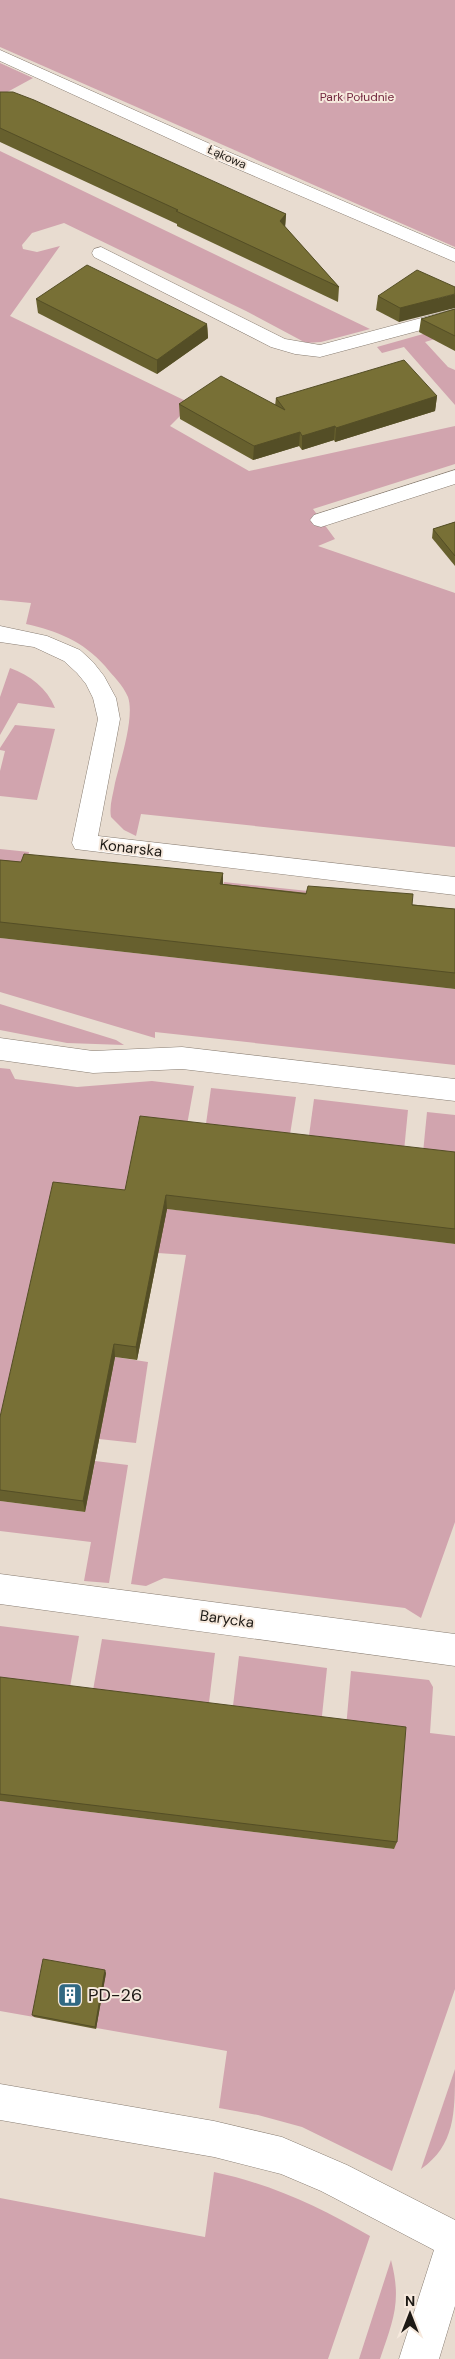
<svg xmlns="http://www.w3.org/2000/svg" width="455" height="2359" font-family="'DM Sans',sans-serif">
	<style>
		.green { fill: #d1a4ae }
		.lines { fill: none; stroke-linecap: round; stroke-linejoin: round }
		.minor-casing { stroke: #887d72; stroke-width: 1 }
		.minor { fill: #fff; fill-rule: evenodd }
		.wall { fill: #67602e }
		.shaded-wall { fill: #544e26 }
		.building { fill: #787036; stroke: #544e26 }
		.labels { text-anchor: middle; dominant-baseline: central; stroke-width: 4; stroke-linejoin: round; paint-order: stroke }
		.far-park-label { font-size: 12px; fill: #72263e; stroke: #f6e9dd }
		.far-street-label { font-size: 12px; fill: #1d1914; stroke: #f6e9dd }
		.street-label { font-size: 15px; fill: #1d1914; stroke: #f6e9dd }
		.near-poi-label { font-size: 18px; fill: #1d1914; stroke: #f6e9dd; text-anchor: start }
	</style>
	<rect width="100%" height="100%" fill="#e8dcd0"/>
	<g class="green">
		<polygon points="0,0 455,0 455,247 0,47"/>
		<polygon points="0,63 33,78 0,96"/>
		<path d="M0,151L370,329L321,342L306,343L246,311L64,223L32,233L22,245L23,249L37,252L60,246L10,316L192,404L170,426L249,471L455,426V464L313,509L335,539L318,546L455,593V847L141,814L136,836L124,830L111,817C109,806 113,795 115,783C120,762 135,717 128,697C123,685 113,676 105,666C83,641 57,631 26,624L31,603L0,600Z"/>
		<polygon points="455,325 455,333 425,342 448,367 455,370 455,405 404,347 382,353 377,347"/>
		<path d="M10,668C30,675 47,688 55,708L18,703L0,735V697Z"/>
		<polygon points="15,725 55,729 37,800 0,796 0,771 5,751 0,750 0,748"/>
		<polygon points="0,849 29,852 26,869 0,876"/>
		<polygon points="224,882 308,891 305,910 223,890"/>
		<polygon points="0,938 455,989 455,1065 155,1032 155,1038 0,992"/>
		<polygon points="0,1004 116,1040 124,1045 67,1043 0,1030"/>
		<polygon points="0,1068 10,1069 15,1079 77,1087 152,1081 194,1086 185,1136 126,1204 0,1443"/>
		<polygon points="211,1088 296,1097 288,1147 204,1138"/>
		<polygon points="314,1099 408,1110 403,1161 307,1150"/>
		<polygon points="427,1112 455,1115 455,1167 422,1163"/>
		<polygon points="144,1206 455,1244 455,1522 421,1618 405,1608 164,1578 146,1586 131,1584 186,1255 158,1253"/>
		<polygon points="115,1357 148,1362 136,1443 99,1439"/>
		<polygon points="95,1461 128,1465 109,1583 84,1581 91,1542 0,1531 0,1501 85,1512"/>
		<polygon points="0,1626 79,1636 69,1693 0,1685"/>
		<polygon points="102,1639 215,1653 208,1711 92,1696"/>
		<polygon points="239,1656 327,1668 321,1725 232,1714"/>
		<polygon points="351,1671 429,1680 433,1687 430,1733 455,1736 455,1989 392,2171 302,2127 258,2115 219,2108 227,2051 0,2011 0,1801 394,1849 346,1728"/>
		<path d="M455,2069C455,2113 455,2145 421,2169Z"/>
		<path d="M214,2172C271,2184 320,2207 370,2236L328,2359H0V2198L205,2237Z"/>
		<path d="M391,2260C402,2302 393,2320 380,2359H359Z"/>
	</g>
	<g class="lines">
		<defs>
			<g id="minor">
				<polygon points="0,50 217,147 455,249 455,262 205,155 0,61"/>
				<polygon points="101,247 285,339 320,345 455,309 455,321 320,357 295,354 271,347 94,257 92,253 94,249"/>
				<polygon points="455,470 455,484 321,527 314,525 310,520 314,515"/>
				<polygon points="0,626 47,636 80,650 93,662 104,676 116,698 120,719 98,836 455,877 455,895 75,849 72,843 98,719 93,698 86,684 77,673 64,661 34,647 0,642"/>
				<polygon points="0,1038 93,1051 182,1047 455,1079 455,1101 182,1069 93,1073 0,1060"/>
				<polygon points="0,1574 455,1634 455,1666 0,1604"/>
				<polygon points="0,2084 214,2121 282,2137 347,2165 455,2220 455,2306 439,2359 399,2359 434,2250 321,2191 281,2174 214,2157 0,2120"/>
			</g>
		</defs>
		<use href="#minor" class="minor-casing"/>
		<use href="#minor" class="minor"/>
	</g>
	<g class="wall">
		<polygon points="0,92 286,214 285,227 339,287 338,302 177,226 177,224 0,142"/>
		<polygon points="455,287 399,322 376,310 378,296"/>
		<polygon points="36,299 207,324 208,338 157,374 38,313"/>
		<polygon points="455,309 455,351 419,332 421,319"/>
		<polygon points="437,396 435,411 335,442 334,440 302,450 299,446 253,460 180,419 179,404 275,406 276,398"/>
		<polygon points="455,522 455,566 432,538 433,529"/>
		<polygon points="0,860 21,862 223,873 223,884 455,909 455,989 0,938"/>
		<polygon points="455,1152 455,1244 167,1209 137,1360 115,1357 85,1512 0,1501 0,1417 125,1190"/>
		<polygon points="0,1677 397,1842 394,1849 0,1801"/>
		<polygon points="106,1973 96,2029 34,2017 32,2015"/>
	</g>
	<g class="shaded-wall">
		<polygon points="286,214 285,228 280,221"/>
		<polygon points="455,294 455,308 399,322 400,308"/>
		<polygon points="207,324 208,338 157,374 157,360"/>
		<polygon points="437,396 435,411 335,442 336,428"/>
		<polygon points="335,426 334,440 302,450 302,436"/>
		<polygon points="300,432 299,446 253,460 254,446"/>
		<polygon points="223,873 223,889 220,884"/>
		<polygon points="166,1195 167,1209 137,1360 136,1347"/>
		<polygon points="114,1344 115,1357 85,1512 83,1501"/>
		<polygon points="105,1970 106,1973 96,2029 95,2027"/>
	</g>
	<g class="building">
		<polygon points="0,92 13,92 34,100 286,214 280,221 339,287 176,211 178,210 0,128"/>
		<polygon points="87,265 207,324 157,360 36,299"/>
		<polygon points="417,270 455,287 455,294 400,308 378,296"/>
		<polygon points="455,309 455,336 421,319"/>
		<polygon points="404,360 437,396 336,428 335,426 302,436 300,432 254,446 179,404 221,376 285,410 276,398"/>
		<polygon points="455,522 455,556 433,529"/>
		<polygon points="24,854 223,873 220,884 306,894 308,886 413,894 412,905 455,909 455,973 0,922 0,860 21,862"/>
		<polygon points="140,1116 455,1152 455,1229 166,1195 136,1347 114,1344 83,1501 0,1490 0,1417 53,1182 125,1190"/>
		<polygon points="0,1677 406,1727 397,1842 0,1794"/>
		<polygon points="43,1959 105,1970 95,2027 32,2015"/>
	</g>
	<defs>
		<symbol id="building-square" viewBox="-11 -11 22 22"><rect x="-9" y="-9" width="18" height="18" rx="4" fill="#316983" stroke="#f6e9dd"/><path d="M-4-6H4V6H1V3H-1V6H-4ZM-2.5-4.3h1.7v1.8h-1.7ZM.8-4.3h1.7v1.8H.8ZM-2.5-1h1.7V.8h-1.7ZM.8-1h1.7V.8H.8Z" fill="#fff"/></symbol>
	</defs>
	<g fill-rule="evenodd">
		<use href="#building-square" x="56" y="1981" width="28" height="28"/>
	</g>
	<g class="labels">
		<g class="far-park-label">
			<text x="357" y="97">Park Południe</text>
		</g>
		<g class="far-street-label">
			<text transform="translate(227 157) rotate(24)">Łąkowa</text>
		</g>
		<g class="street-label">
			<text transform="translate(131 848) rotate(7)">Konarska</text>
			<text transform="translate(227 1619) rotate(8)">Barycka</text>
		</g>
		<g class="near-poi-label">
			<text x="88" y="1995">PD-26</text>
		</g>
	</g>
	<g transform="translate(410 2314)" stroke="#f6e9dd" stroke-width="4" paint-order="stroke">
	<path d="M0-4L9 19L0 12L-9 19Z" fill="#1d1914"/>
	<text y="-8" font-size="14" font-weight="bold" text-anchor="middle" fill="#1d1914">N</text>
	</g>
</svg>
